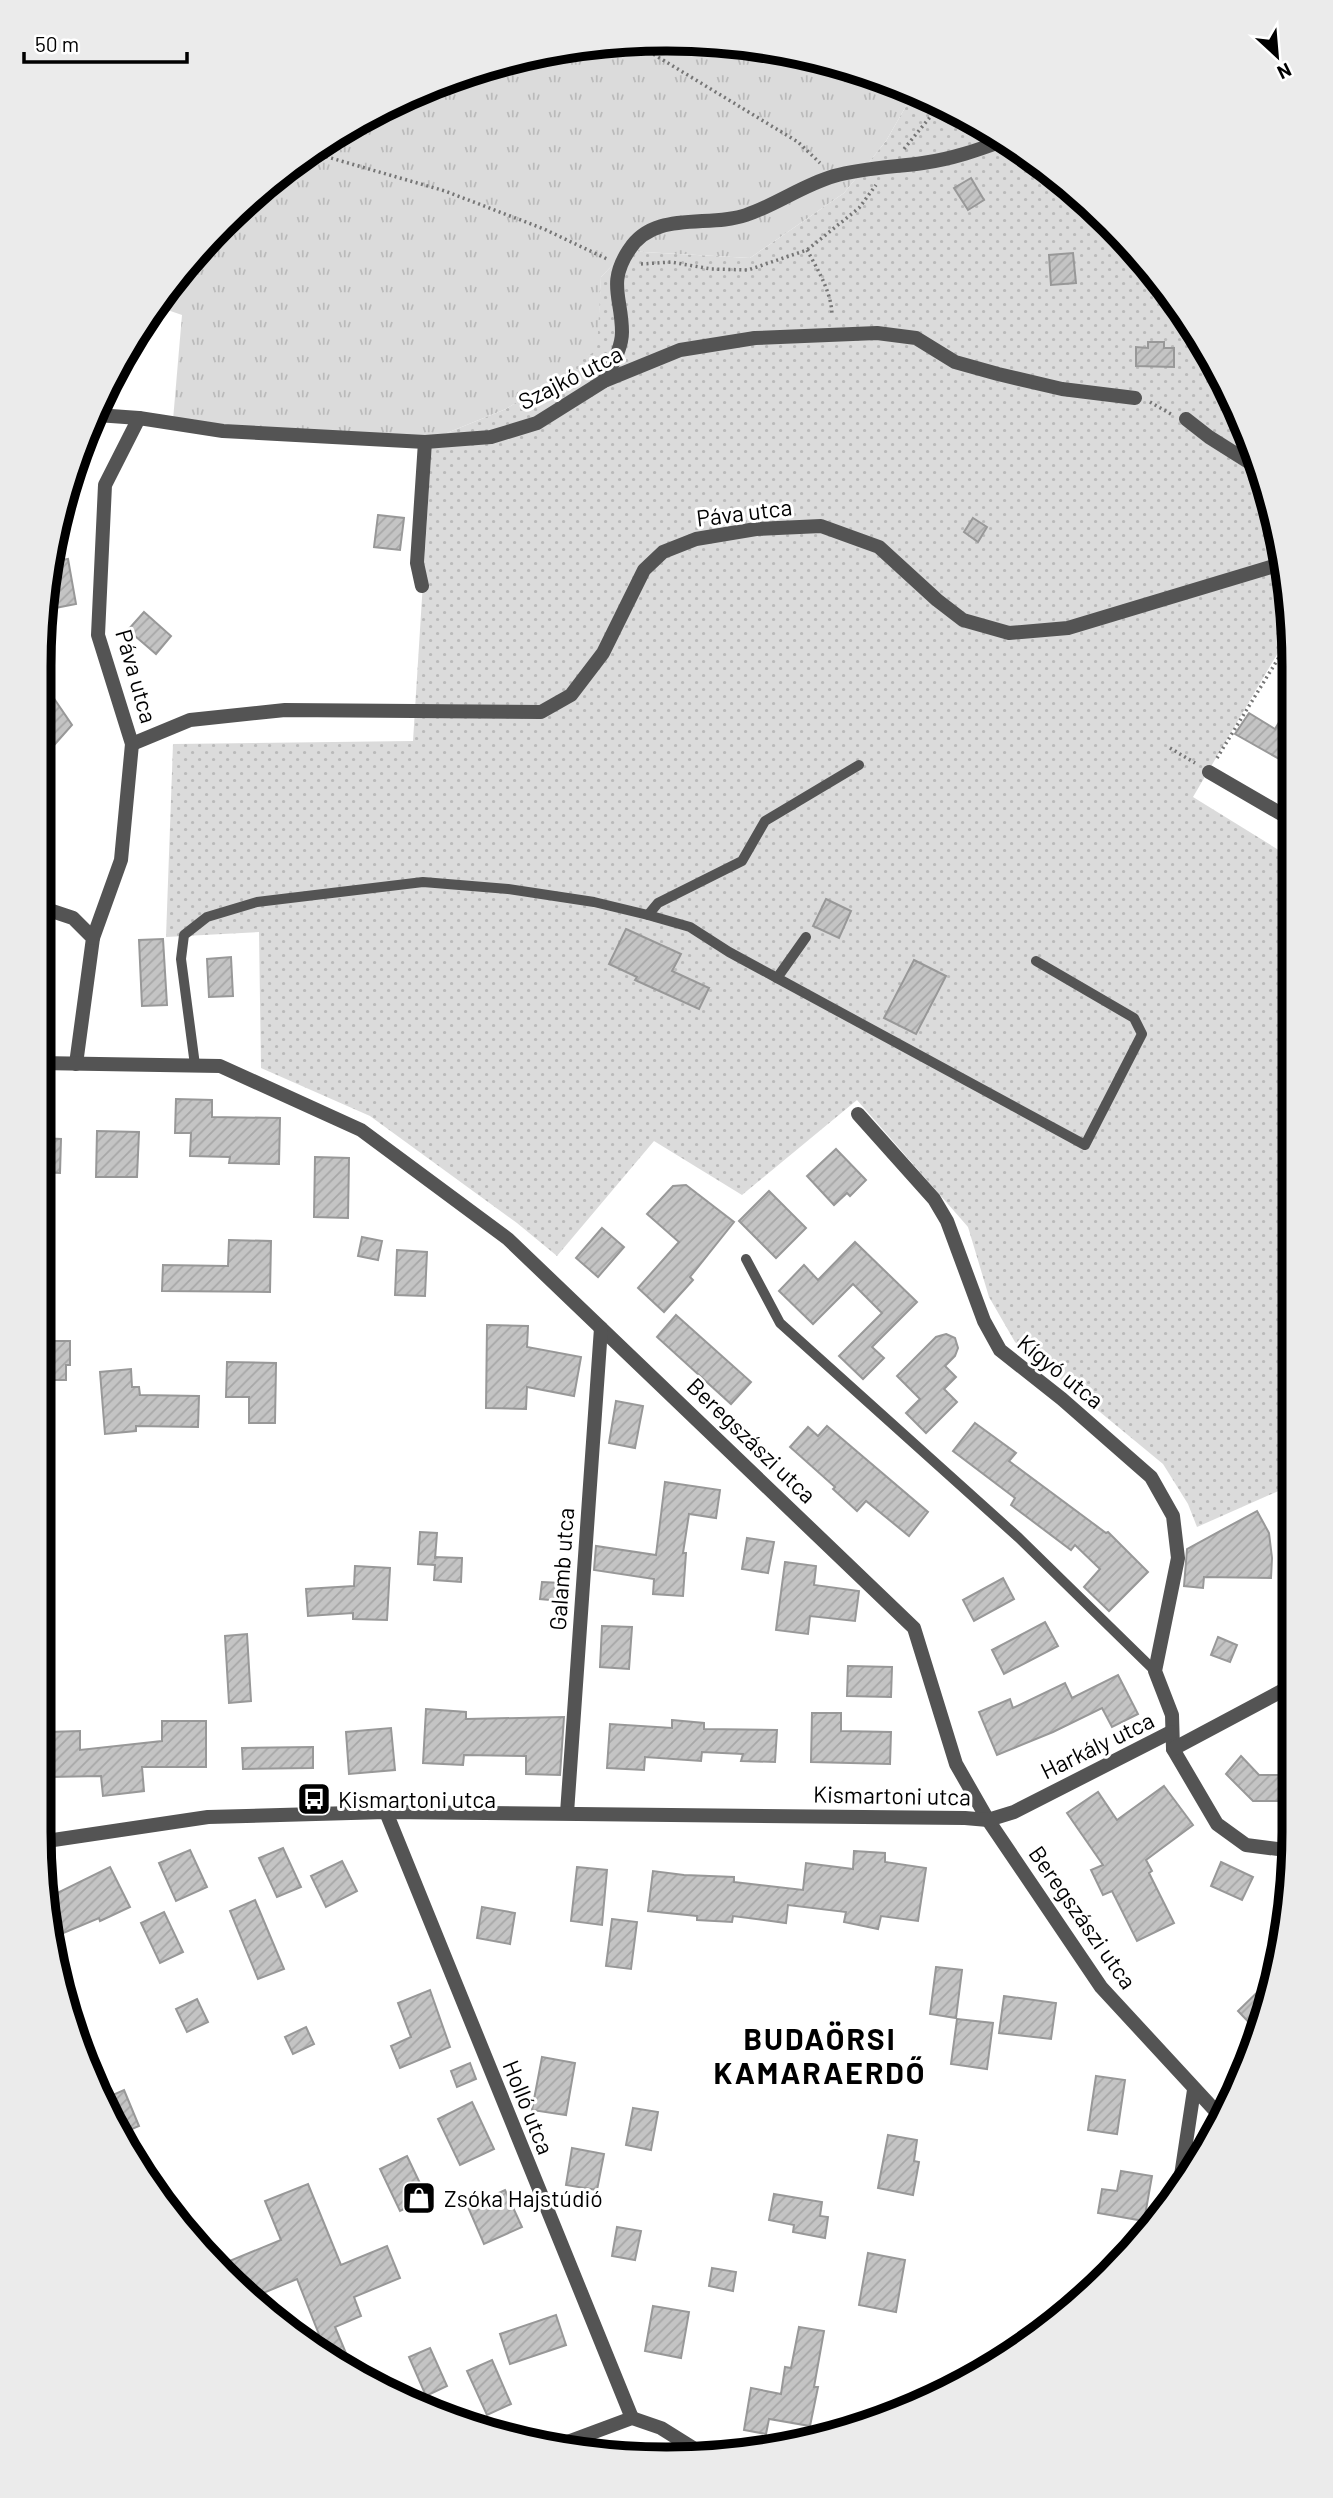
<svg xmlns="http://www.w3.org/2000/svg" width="1333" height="2498" font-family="Barlow,sans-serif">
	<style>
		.grass { fill: url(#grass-tufts) }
		.garden { fill: url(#garden-dots) }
		.building { fill: url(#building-hatch); stroke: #989898; stroke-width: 2 }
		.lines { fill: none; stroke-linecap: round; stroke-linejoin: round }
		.path { stroke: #767676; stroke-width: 3.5; stroke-dasharray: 2 3.5; stroke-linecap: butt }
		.lane { stroke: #545454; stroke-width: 10 }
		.street { stroke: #545454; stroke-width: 14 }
		.labels { text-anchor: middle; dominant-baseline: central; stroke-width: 6; stroke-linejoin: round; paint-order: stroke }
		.street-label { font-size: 23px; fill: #000; stroke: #fff }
		.poi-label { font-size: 23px; fill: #000; stroke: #fff; text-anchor: start }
		.district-label { font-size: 30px; font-weight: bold; letter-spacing: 2px; fill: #000; stroke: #fff }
		.rim { fill: none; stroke: #000; stroke-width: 9 }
	</style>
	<defs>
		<pattern id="grass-tufts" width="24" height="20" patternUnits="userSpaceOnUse" patternTransform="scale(1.75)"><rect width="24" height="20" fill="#dbdbdb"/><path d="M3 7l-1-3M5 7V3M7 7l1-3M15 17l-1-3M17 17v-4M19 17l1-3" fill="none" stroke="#bababa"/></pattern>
		<pattern id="garden-dots" width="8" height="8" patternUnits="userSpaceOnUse" patternTransform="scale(1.75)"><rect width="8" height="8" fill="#dbdbdb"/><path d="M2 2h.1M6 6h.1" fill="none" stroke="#bababa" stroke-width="1.8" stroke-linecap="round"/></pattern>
		<pattern id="building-hatch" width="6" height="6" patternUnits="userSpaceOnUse" patternTransform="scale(1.75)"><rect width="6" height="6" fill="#c4c4c4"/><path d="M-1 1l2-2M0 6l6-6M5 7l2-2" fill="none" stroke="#a7a7a7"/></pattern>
	</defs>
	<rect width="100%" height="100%" fill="#fff"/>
	<polygon class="grass" points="625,40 748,44 868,72 914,92 886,141 844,193 750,258 626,251 601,277 598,350 506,409 432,439 296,435 173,420 182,315 156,306 194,253 284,169 388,103 504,60"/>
	<polygon class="garden" points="914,92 980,122 1081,195 1188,317 1261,464 1289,585 1289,634 1193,797 1290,857 1292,1485 1197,1527 1188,1504 1163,1464 1015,1342 989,1297 968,1227 857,1100 742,1195 654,1141 557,1256 517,1223 370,1116 261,1068 259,932 166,937 173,744 413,741 432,439 506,409 597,350 601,277 626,251 750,258 844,193 886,141"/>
	<g class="building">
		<polygon points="971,178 984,200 968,210 954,188"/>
		<polygon points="1073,253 1076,283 1051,285 1049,255"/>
		<polygon points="1148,342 1164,342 1164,348 1174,348 1174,367 1136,366 1136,347 1148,348"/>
		<polygon points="378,515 404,518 400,550 374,547"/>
		<polygon points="973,518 987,527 978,542 964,532"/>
		<polygon points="68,559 76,604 50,609 46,587 50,562"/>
		<polygon points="144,612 171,636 156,654 128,630"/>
		<polygon points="53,697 72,725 40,761 40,704"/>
		<polygon points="1290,704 1290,765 1235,734 1249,713 1275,729"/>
		<polygon points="826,899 851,911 839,938 813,926"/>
		<polygon points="626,929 681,954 672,971 709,988 699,1009 635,980 637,977 609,964"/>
		<polygon points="163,939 167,1005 142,1006 139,940"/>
		<polygon points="231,957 233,996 209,997 207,959"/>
		<polygon points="914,960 946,976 916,1034 884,1018"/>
		<polygon points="176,1099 212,1100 212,1117 280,1118 279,1164 229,1163 230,1157 190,1156 191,1133 175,1133"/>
		<polygon points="97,1131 139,1132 137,1177 96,1177"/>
		<polygon points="39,1138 61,1139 60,1173 39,1172"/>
		<polygon points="836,1149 866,1180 850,1196 847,1193 834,1205 807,1176"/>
		<polygon points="315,1157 349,1158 348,1218 314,1217"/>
		<polygon points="686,1185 734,1222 690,1277 693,1280 664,1312 638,1288 679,1242 647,1214 673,1186"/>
		<polygon points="769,1191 806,1228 776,1258 739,1221"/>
		<polygon points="602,1228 624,1247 598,1277 576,1258"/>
		<polygon points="362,1237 382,1241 378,1260 358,1256"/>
		<polygon points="229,1240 271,1241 270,1292 162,1291 163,1265 228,1266"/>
		<polygon points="855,1242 917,1302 872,1347 884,1358 863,1379 839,1356 882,1313 853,1284 813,1324 779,1291 804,1265 818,1280"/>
		<polygon points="397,1250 427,1252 425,1296 395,1295"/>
		<polygon points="676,1315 751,1382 731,1404 657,1337"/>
		<polygon points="487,1325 528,1326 527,1347 581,1357 574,1396 527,1387 526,1409 486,1408"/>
		<polygon points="946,1334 955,1338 958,1348 955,1356 945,1366 956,1377 944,1389 957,1402 926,1433 906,1413 920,1399 897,1376 936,1337"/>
		<polygon points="39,1341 70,1341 70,1365 66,1365 66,1380 39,1380"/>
		<polygon points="227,1362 276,1363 275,1423 249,1423 249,1397 226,1397"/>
		<polygon points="131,1369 132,1387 139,1387 140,1395 199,1396 198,1427 136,1426 136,1431 105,1434 100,1372"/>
		<polygon points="616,1401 643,1406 635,1448 609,1443"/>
		<polygon points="975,1423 1016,1453 1009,1461 1106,1533 1108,1532 1148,1572 1109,1611 1084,1587 1100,1569 1075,1545 1071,1550 1011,1505 1015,1498 953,1451"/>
		<polygon points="827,1426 928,1512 909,1536 866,1501 857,1511 833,1489 835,1487 790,1447 808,1427 818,1436"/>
		<polygon points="665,1482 720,1490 716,1518 689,1514 683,1553 686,1553 683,1596 653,1594 654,1579 594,1570 596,1546 656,1555"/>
		<polygon points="1257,1511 1269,1533 1272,1558 1271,1578 1204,1577 1203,1588 1184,1586 1187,1549"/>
		<polygon points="420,1532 437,1533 435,1559 435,1557 462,1558 461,1582 434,1580 435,1565 418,1564"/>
		<polygon points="747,1538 774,1542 768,1573 742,1569"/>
		<polygon points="785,1562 816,1566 814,1585 859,1591 855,1621 810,1616 808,1634 776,1630"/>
		<polygon points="355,1566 390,1568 387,1620 353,1619 353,1613 308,1616 306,1589 354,1586"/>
		<polygon points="1003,1578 1014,1599 974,1621 963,1600"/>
		<polygon points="542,1582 561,1583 560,1601 540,1599"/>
		<polygon points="1045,1622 1058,1646 1004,1674 992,1650"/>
		<polygon points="602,1626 632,1627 629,1669 600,1667"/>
		<polygon points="247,1634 251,1701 229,1703 225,1636"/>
		<polygon points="1218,1637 1237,1645 1230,1662 1211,1655"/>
		<polygon points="848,1666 892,1667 891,1697 847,1696"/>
		<polygon points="1118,1675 1138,1714 1112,1727 1102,1708 1053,1732 997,1755 979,1712 1010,1699 1013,1708 1065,1683 1072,1698"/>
		<polygon points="426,1709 466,1712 466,1719 564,1717 560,1775 526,1774 526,1756 464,1755 463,1765 423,1763"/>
		<polygon points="812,1713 841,1713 841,1731 891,1732 890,1764 811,1762"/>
		<polygon points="672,1720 704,1723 704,1729 777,1730 775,1762 741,1761 743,1754 702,1752 701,1761 645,1757 644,1770 607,1768 610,1724 672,1728"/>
		<polygon points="162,1721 206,1721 206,1767 142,1767 144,1791 103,1796 101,1776 49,1777 48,1770 39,1770 39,1750 48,1750 48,1732 80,1731 80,1750 162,1741"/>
		<polygon points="391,1728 395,1770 349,1774 346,1732"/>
		<polygon points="313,1747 313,1768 243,1769 242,1748"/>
		<polygon points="1241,1756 1259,1775 1293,1775 1293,1801 1253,1801 1226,1774"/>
		<polygon points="1164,1786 1193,1825 1146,1860 1152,1871 1149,1873 1174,1923 1137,1941 1112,1891 1103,1895 1091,1870 1103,1865 1067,1813 1098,1792 1117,1820"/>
		<polygon points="283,1848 301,1887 277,1897 259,1858"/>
		<polygon points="190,1850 207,1887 176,1901 159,1863"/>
		<polygon points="854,1851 885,1853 885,1862 926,1868 918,1921 881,1916 878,1929 844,1922 846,1912 788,1905 786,1923 733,1916 732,1922 697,1920 697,1916 648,1911 653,1871 684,1875 734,1877 734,1882 803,1890 806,1863 853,1869"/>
		<polygon points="342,1861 357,1891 326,1907 311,1876"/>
		<polygon points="1221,1862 1253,1877 1242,1900 1211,1886"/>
		<polygon points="110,1867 130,1907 100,1921 99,1918 56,1936 49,1897"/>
		<polygon points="577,1867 607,1870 602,1925 571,1921"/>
		<polygon points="255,1900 284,1969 258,1979 230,1911"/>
		<polygon points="482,1907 515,1913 510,1944 477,1938"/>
		<polygon points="164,1912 183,1952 160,1963 141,1923"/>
		<polygon points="612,1919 637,1922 631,1969 606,1966"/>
		<polygon points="936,1967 962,1970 956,2018 930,2014"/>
		<polygon points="1276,1974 1273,1994 1258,2032 1238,2011"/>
		<polygon points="430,1990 450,2047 400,2068 391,2046 411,2037 398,2003"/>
		<polygon points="1004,1996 1056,2003 1051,2039 999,2033"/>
		<polygon points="197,1999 208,2022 187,2032 176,2009"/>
		<polygon points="957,2019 993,2023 987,2069 951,2064"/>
		<polygon points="306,2027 314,2044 293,2054 285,2037"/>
		<polygon points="542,2057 575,2063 566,2115 532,2110"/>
		<polygon points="470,2063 476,2079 457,2087 451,2071"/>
		<polygon points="1096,2076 1125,2080 1117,2134 1088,2130"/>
		<polygon points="124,2090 139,2126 125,2132 106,2098"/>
		<polygon points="472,2102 494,2149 460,2165 438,2119"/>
		<polygon points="633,2108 658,2112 651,2150 626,2145"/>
		<polygon points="888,2135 917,2140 914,2161 919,2162 913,2195 878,2188"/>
		<polygon points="572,2148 604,2154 597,2190 566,2185"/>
		<polygon points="407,2156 427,2198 400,2211 380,2169"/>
		<polygon points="1121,2171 1152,2176 1144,2221 1098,2213 1102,2189 1117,2191"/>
		<polygon points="308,2184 341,2265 387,2246 400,2278 354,2297 361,2316 335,2327 353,2370 318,2354 311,2347 322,2342 297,2279 256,2296 222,2264 281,2240 265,2201"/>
		<polygon points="505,2190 522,2227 484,2244 468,2207"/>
		<polygon points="774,2194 822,2202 820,2216 828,2217 825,2238 793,2232 794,2225 769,2220"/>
		<polygon points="617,2227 641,2231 635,2260 612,2256"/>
		<polygon points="868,2253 905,2260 896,2312 859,2305"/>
		<polygon points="712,2268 736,2272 733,2291 709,2286"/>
		<polygon points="653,2306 689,2312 681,2358 645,2351"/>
		<polygon points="556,2315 566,2345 510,2364 500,2334"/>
		<polygon points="799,2327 824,2331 814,2387 818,2387 810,2426 769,2419 766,2434 744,2430 751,2388 781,2394 785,2367 791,2368"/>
		<polygon points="430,2348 447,2386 426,2396 409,2357"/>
		<polygon points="492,2360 511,2404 487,2415 467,2371"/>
	</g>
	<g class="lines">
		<g class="path">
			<polyline points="630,40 798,142 820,163"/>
			<polyline points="904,149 931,116 938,103"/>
			<polyline points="310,152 445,191 544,229 607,259"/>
			<path d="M807,250C818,270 832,293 832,316"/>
			<polyline points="641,264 671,262 711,269 748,270 807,250 859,208 876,185"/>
			<polyline points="1150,402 1171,414"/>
			<polyline points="1170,748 1195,763"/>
			<polyline points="1217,758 1289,641"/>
		</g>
		<g class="lane">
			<polyline points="648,915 658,903 742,861 765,821 859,765"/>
			<polyline points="777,978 1085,1145 1142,1034 1134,1018 1036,961"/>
			<polyline points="195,1065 181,959 184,935 207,917 257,902 423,882 508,889 594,902 648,915 690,927 729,952 777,978 806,937"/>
			<polyline points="746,1259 780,1323 1019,1538 1155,1671"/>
		</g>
		<g class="street">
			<path d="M604,381C611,366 622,349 622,332C622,298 607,283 629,250C654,210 708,228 746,215C776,205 803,185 834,176C863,168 894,167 923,163C952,159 978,150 1005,140"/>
			<polyline points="97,415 139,418 223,431 425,442 491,437 537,423 604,381 680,350 755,338 877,333 916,338 955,362 998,374 1062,389 1135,398"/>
			<polyline points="1186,419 1209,437 1263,471"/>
			<polyline points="422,586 417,563 425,442"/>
			<polyline points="132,744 190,720 285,710 541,712 571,695 603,653 644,570 663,552 696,539 756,529 821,526 879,547 937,600 963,620 1009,633 1068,628 1284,563"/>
			<polyline points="1209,772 1290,819"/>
			<polyline points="40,907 73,918 93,938 76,1064"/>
			<polyline points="93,938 121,860 132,744 98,635 105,485 139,418"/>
			<polyline points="39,1063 220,1066 361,1130 508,1239 914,1628 956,1764 988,1820 1101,1987 1222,2118"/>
			<polyline points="858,1114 934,1199 947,1221 984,1321 1000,1350 1062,1399 1151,1477 1173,1516 1178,1558 1155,1671 1172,1715 1173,1749 1217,1824 1246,1845 1293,1851"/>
			<polyline points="1173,1749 1293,1685"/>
			<polyline points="386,1812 632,2418"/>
			<polyline points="567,1813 601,1328"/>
			<polyline points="40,1842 208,1817 386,1812 965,1818 988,1820 1014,1812 1171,1732"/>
			<polyline points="1180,2182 1194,2090"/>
			<polyline points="562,2444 632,2418 661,2428 709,2458"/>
		</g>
	</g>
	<defs>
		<symbol id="bus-square" viewBox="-11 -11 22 22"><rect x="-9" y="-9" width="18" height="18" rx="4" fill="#000" stroke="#fff"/><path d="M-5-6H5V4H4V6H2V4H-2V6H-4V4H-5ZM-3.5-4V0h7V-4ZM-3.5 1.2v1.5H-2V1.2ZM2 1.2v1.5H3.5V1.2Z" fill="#fff"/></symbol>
		<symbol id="shop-square" viewBox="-11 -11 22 22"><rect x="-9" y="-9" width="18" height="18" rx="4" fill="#000" stroke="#fff"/><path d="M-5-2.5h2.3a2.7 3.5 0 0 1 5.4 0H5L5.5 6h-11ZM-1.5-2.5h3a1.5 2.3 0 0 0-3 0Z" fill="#fff"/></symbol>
	</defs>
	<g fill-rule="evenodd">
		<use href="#bus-square" x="295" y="1780" width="38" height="38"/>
		<use href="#shop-square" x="400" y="2179" width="38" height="38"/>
	</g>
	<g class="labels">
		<g class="street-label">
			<text transform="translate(570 377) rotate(-27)">Szajkó utca</text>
			<text transform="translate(744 512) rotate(-7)">Páva utca</text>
			<text transform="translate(137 676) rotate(74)">Páva utca</text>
			<text transform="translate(1061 1371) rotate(39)">Kígyó utca</text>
			<text transform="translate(752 1440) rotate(44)">Beregszászi utca</text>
			<text transform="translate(561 1569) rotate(-86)">Galamb utca</text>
			<text transform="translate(1097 1745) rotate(-26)">Harkály utca</text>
			<text transform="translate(892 1795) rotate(1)">Kismartoni utca</text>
			<text transform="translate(1083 1917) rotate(55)">Beregszászi utca</text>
			<text transform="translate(529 2107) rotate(68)">Holló utca</text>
		</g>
		<g class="poi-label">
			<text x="338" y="1799">Kismartoni utca</text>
			<text x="444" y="2198">Zsóka Hajstúdió</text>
		</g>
		<g class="district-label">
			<text x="820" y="2038">BUDAÖRSI<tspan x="820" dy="34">KAMARAERDŐ</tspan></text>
		</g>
	</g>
	<path d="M0 0H1333V2498H0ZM666 51H667A615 615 0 0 1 1282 666V1832A615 615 0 0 1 667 2447H666A615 615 0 0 1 51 1832V666A615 615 0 0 1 666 51Z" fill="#ebebeb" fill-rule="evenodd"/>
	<path class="rim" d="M666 51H667A615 615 0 0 1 1282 666V1832A615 615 0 0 1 667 2447H666A615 615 0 0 1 51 1832V666A615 615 0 0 1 666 51Z"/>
	<g transform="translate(1277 56) rotate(154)" stroke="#ffffff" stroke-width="5" paint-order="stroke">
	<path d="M0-5L12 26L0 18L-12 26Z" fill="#000000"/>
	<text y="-10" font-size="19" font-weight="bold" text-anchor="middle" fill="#000000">N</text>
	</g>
	<path d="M24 52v10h163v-10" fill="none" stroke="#000000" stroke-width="3.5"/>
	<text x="35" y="52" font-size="21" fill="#000000" stroke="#ffffff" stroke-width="5" paint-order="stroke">50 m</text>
</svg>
